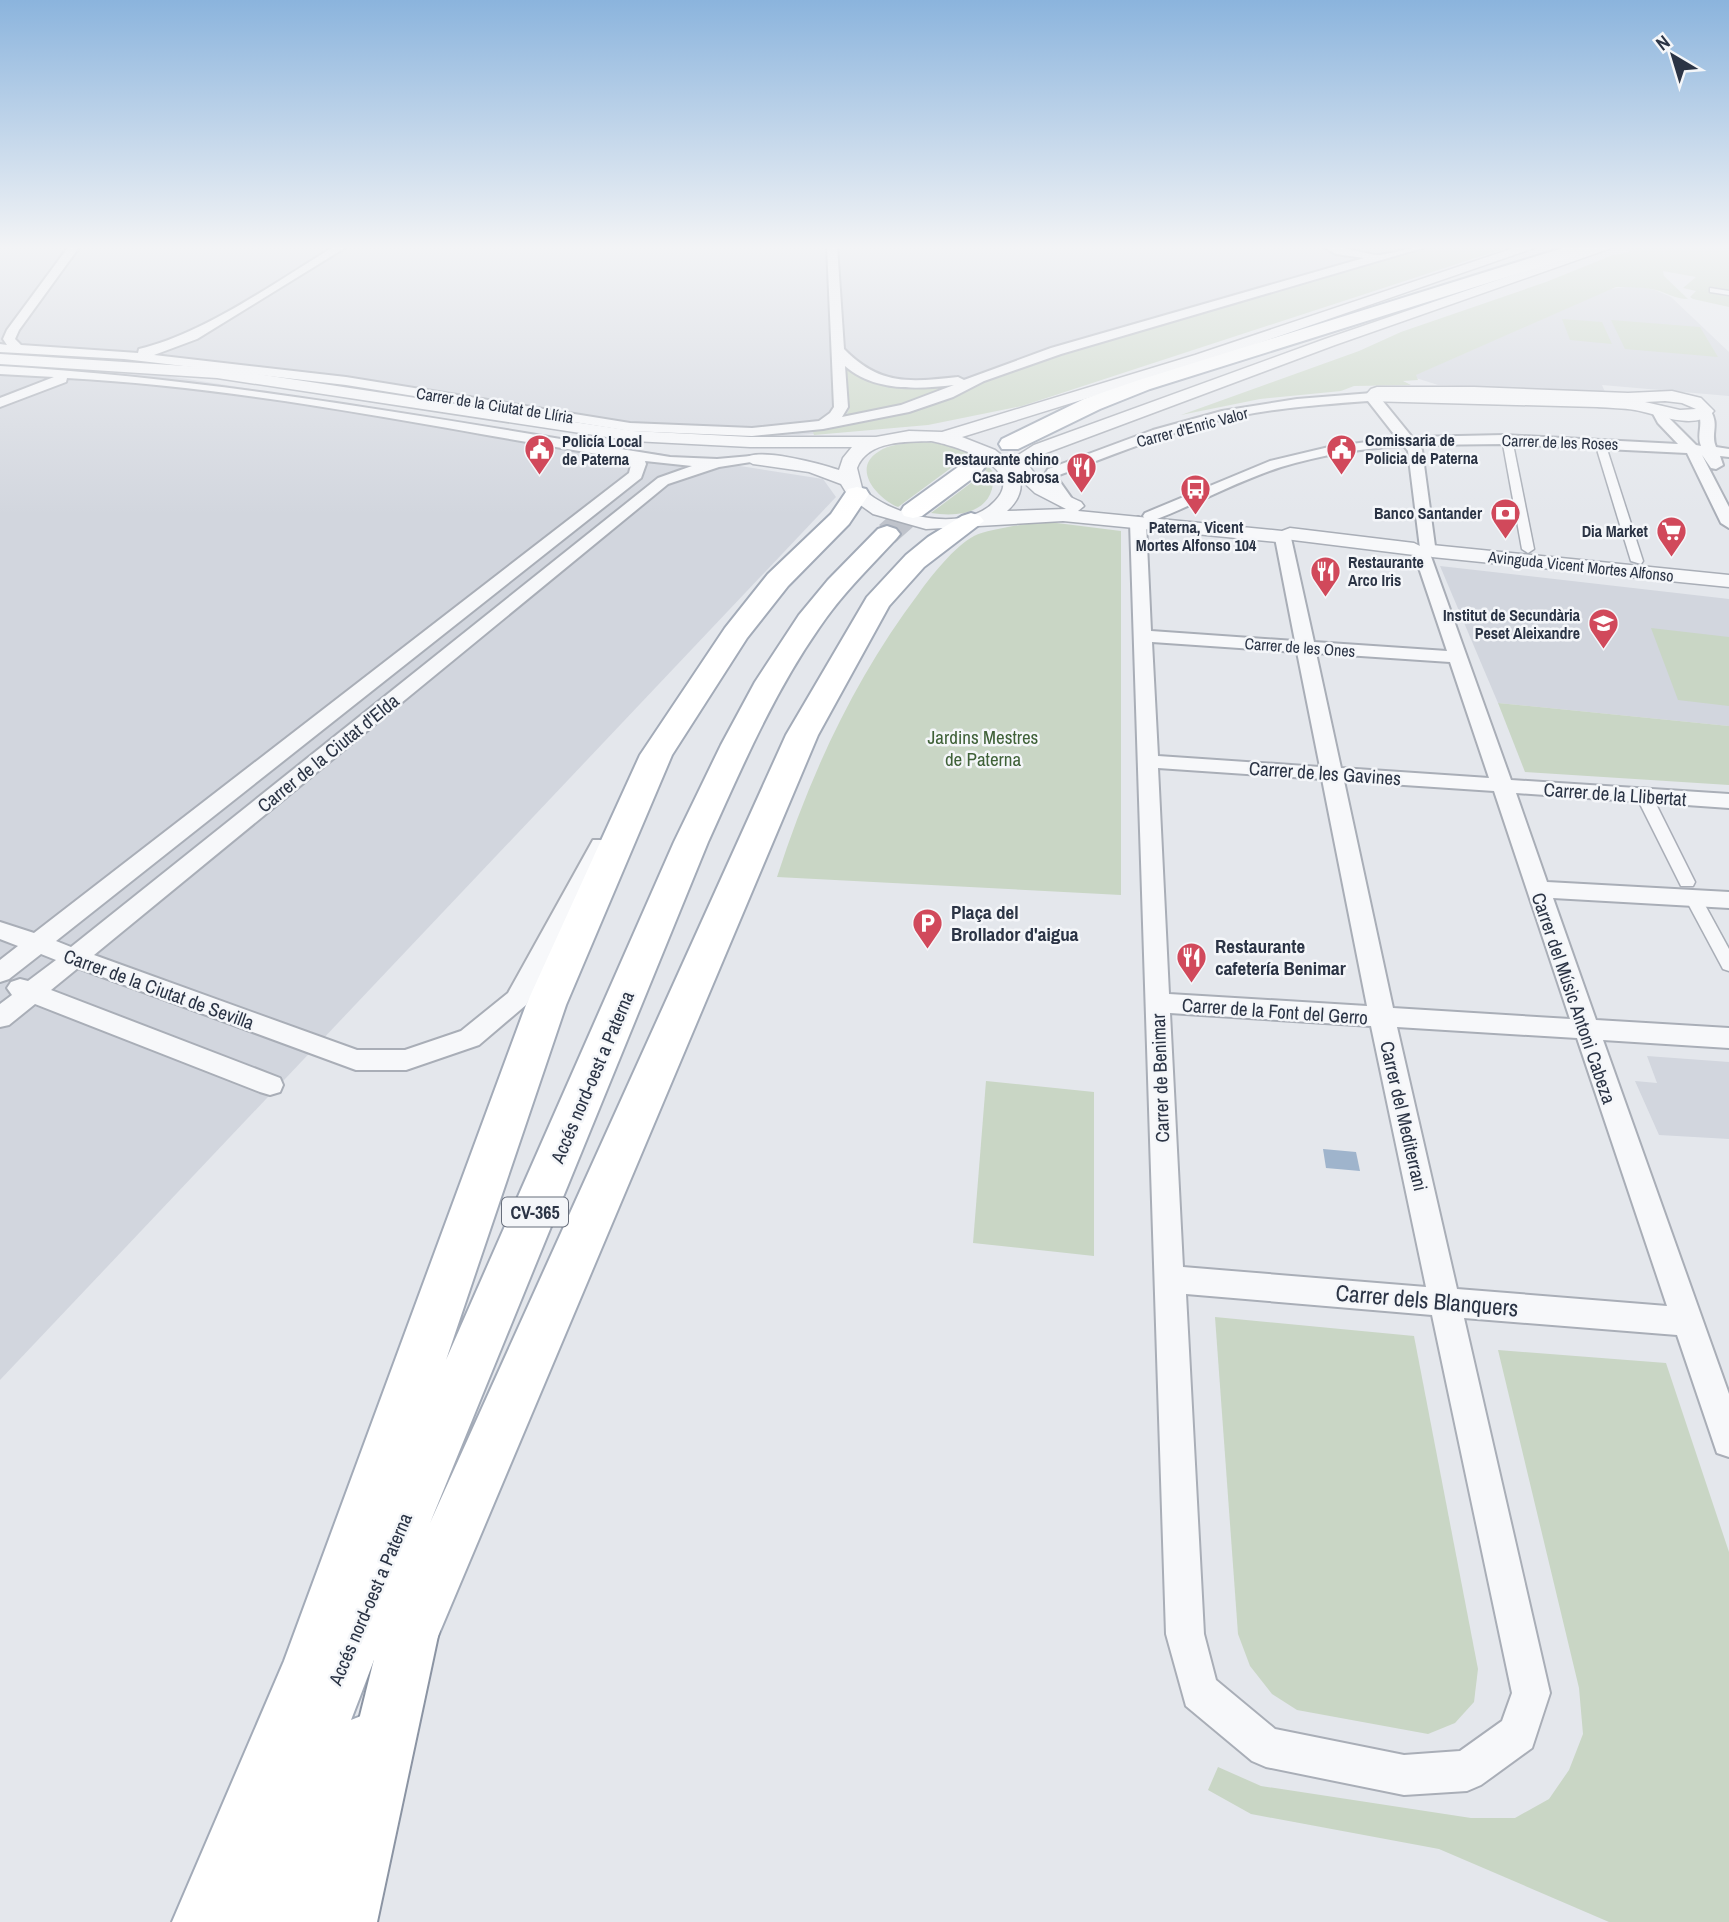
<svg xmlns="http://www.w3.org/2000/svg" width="1729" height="1922" font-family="'Archivo Narrow',sans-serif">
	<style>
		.built { fill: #d2d6de }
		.green { fill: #c9d6c5 }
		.water { fill: #9fb4cc }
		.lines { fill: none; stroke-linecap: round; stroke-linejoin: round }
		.primary-tunnel { stroke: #bfc3cb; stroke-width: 24; stroke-dasharray: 24 12; stroke-linecap: butt }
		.pedestrian-casing { stroke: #a9aeb7; stroke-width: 3 }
		.minor-casing { stroke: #a9aeb7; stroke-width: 4 }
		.tertiary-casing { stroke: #a9aeb7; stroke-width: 3 }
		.primary-casing { stroke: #a3abb8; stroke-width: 4 }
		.trunk-casing { stroke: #8b94a3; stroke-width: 4 }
		.pedestrian { fill: #f7f8fa; fill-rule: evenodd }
		.minor { fill: #f7f8fa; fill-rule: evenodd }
		.tertiary { fill: #f7f8fa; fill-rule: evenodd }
		.primary { fill: #fff; fill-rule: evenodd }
		.trunk { fill: #fff; fill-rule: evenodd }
		.labels { text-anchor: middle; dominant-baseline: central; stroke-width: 5; stroke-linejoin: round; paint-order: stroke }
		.far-street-label { font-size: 16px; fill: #2b3445; stroke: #f4f6f9 }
		.far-poi-label { font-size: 16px; font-weight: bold; fill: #2b3445; stroke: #f4f6f9; text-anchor: end }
		.shield { fill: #f4f6f9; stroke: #676e7b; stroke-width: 2 }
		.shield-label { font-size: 18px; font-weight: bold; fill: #2b3445 }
		.park-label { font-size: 19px; fill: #3f6138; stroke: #f4f6f9 }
		.street-label { font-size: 19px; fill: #2b3445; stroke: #f4f6f9 }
		.poi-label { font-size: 19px; font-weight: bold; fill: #2b3445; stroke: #f4f6f9; text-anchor: start }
		.near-street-label { font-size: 23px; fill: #2b3445; stroke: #f4f6f9 }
	</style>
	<rect width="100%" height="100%" fill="#e4e7ec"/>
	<g class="built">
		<polygon points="0,246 1463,246 840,432 799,435 659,432 288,376 153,361 0,352"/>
		<polygon points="1634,286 1655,290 1671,297 1729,352 1729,396 1602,385 1605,392 1438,385 1416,378 1415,375 1610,289"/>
		<polygon points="0,365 156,374 823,479 836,497 0,1380"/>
		<polygon points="1440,566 1729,599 1729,726 1498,703"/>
		<polygon points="1647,1056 1729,1062 1729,1139 1659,1135 1635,1081 1657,1083"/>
	</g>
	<g class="green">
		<polygon points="1437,246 1512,246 1022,406 928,425 814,435 812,429 906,411 1052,358 1319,278"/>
		<path d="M1636,246H1729V307L1693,299L1690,297L1696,291L1683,288L1696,277L1663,271L1664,276L1688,299C1675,299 1668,293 1656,290C1642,287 1629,287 1616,287L1416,375L1418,380L1403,381L1411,385L1354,386L1341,391L1260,399L1181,415L1359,351L1401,332L1546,282L1613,255L1626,253Z"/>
		<polygon points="1562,319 1602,322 1612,344 1570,340"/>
		<polygon points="1611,320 1700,327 1718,357 1625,349"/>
		<polygon points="846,369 866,377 955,385 902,405 845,417 849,410"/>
		<path d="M917,442C943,442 976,449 993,472C997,511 963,518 931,513L987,471L959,462L898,507C878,499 851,469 878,452C889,444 904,444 917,442Z"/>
		<path d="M1041,521L1121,531V895L777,877C810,775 854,679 919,593C932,575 954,547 974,536C988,529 1024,525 1041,521Z"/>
		<polygon points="1651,628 1729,637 1729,706 1678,700"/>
		<polygon points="1498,703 1729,726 1729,785 1525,772"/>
		<polygon points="986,1081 1094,1092 1094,1256 973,1243"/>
		<polygon points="1215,1317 1414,1336 1478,1669 1474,1702 1455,1723 1428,1734 1297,1710 1272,1694 1250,1666 1238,1634"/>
		<polygon points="1498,1350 1666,1363 1729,1552 1729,1922 1609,1922 1439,1849 1251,1814 1208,1790 1218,1767 1261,1786 1471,1818 1515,1818 1549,1799 1569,1770 1583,1734 1579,1688"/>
	</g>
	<polygon class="water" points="1323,1149 1356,1152 1360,1171 1326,1168"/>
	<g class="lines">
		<polyline class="primary-tunnel" points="887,534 913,511"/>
		<defs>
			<g id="pedestrian">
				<polygon points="1710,288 1729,291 1729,295 1710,292"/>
				<polygon points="1507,436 1512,439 1534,549 1528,553 1522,549 1502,439"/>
				<polygon points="1600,440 1605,443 1643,561 1641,564 1631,561 1595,443"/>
				<polygon points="1644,791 1652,796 1695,882 1693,886 1681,886 1636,796"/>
				<polygon points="1693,892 1699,894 1729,949 1729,971 1723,969 1685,898"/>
			</g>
			<g id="minor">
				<path d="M69,246H80L19,330L15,339L21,345L138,353L139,349C204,334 277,281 335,246H348L197,339L154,355L346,377L630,423L752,428L819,421L830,413L834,407L827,246H837L844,349C880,386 910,382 958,377L964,380L1051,348L1364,258L1336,254L1322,246C1340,246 1358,252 1376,255C1384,256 1414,246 1429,246L1061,354L984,381L953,397L909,412L823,429L752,436L630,431L346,385L124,359L0,352V344L7,345L3,339L7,330ZM845,366C874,392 919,389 954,385L901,405L842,417L848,407Z"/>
				<path d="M0,366C226,379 447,421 670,457L717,459L751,456L753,459L751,462L719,467L668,484L94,955L357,1050H405L461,1031L508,993L593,840H609L612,845L526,1005L479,1045L406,1070H356L78,968L51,990L280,1078L283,1085L280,1092L270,1095L260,1092L35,1004L9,1025L0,1027V1004L12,995L7,988L11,982L20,979L28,981L56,960L41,954L9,979L0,982V960L18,946L0,939V922L34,933L629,473L631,465L621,458C437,428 253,388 67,378L66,382L0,407V398L54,377L0,374ZM645,461L692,466L658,478L71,947L56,941L641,478L646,464Z"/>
				<path d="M1372,393L1377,394L1412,437L1504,435L1678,444L1658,423L1651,410L1658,406L1663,407L1669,418L1696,445L1701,446C1696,434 1704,424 1698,413L1700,410H1710C1720,425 1710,433 1716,447L1729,449V457L1720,456L1723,465L1716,469L1711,468L1702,455L1729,507V528L1721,523L1687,453L1504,444L1419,445L1422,450L1435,546L1429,551L1511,780L1729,794V808L1516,793L1547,882L1729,892V908L1553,898L1596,1020L1729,1028V1048L1603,1040L1729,1394V1457L1717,1453L1677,1335L1464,1318L1550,1693L1532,1748L1481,1785L1467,1791L1404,1795L1266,1767L1252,1761L1186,1706L1166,1634L1130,522L1138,517L1146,522L1151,631L1295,641L1275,538L1283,533L1291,538L1314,642L1447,651L1414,553L1420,548L1408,451L1404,446C1363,448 1321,455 1281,467C1238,481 1198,503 1157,519H1145L1143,516L1145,513L1270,461L1329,447L1397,438L1368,401C1314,405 1260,409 1208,423C1157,436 1108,457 1059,475L1058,479L1075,503L1073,506H1061L1042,479L1048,469L1153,430L1222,411L1297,399ZM1152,642L1297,652L1320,767L1158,756ZM1316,653L1450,662L1489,778L1341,768ZM1158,768L1322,779L1367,1006L1169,994ZM1344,781L1494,791L1570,1019L1393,1008ZM1170,1013L1371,1026L1426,1287L1183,1267ZM1397,1027L1577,1038L1667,1306L1457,1289ZM1186,1294L1432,1315L1512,1693L1502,1721L1460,1751L1404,1755L1275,1729L1216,1680L1204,1634Z"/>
			</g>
			<g id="tertiary">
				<path d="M1520,246H1540L1207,361L962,437L995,450L1009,461L1034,445L1325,339L1597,246H1617L1335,345L1046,453L1028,464C1039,484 1061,493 1081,502L1084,506L1078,511L1282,531L1290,528L1414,543L1424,548L1432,545L1729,575V587L1432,557L1422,552L1414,555L1285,539L1277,542L1063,521L926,529L873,514L849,497L841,484L809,472L753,464L744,459C756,446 822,464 839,470L843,458L852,447H750L633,441L217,378L0,364V354L217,368L633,431L750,437H876L909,431L942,432L1195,355ZM931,441C953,445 1028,467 995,501C964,535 890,516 862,488L857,468C868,440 906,442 931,441ZM1020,479L1035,493L1066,509L1007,511C1016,503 1023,492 1020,479Z"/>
				<path d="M1377,387H1474L1628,393L1672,391L1701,398L1714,411C1696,432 1658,414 1635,410C1623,408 1610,408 1597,407L1366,401L1364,397L1371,389ZM1665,401L1682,403L1696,409L1680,410L1645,402Z"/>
			</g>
			<g id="primary">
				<polygon points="1569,246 1595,246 1593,250 1150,389 1100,409 1018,449 1002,449 999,444 1002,439 1084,399 1136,381"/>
				<polygon points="973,460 981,462 985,467 981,472 922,516 913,518 904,516 901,511 904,506 965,462"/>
				<path d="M857,487L866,489L869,494L849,524L788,586L747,638L672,755L566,1005L446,1360L674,842L721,745L755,682L799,615L828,580L878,529L887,526L896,529L900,534L896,539C869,568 841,595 819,628C773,694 741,769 708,842L430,1523L786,735L867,597L906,555L928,537L962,516L971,513L980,516L984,521L924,567L889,606L818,735L422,1674L401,1683L380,1674L374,1660L351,1720L361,1716L383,1725L392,1747L320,1922H172L284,1661L526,1005L640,755L725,628L768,574L831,514L848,489Z"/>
			</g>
			<polygon id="trunk" points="410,1602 431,1610 439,1631 377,1922 309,1922 381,1631 389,1610"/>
		</defs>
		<use href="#pedestrian" class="pedestrian-casing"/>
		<use href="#minor" class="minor-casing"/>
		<use href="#tertiary" class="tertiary-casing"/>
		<use href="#primary" class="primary-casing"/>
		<use href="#trunk" class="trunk-casing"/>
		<use href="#pedestrian" class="pedestrian"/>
		<use href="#minor" class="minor"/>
		<use href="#tertiary" class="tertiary"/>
		<use href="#primary" class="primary"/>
		<use href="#trunk" class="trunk"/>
	</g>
	<linearGradient id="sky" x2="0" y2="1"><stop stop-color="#8bb4dd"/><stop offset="0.48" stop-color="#f3f4f6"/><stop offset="1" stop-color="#f3f4f6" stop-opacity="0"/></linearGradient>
	<rect width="1729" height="515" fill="url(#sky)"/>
	<defs>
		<symbol id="civic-pin" viewBox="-11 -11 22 30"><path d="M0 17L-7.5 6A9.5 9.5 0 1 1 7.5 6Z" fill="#d1495b" stroke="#f4f6f9"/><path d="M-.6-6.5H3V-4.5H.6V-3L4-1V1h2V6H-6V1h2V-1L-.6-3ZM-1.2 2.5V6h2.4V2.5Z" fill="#fff"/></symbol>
		<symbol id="restaurant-pin" viewBox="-11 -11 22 30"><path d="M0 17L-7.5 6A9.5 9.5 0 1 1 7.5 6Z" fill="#d1495b" stroke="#f4f6f9"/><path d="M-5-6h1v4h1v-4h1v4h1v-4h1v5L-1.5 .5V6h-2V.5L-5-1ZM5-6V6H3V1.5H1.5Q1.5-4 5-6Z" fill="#fff"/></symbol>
		<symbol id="bus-pin" viewBox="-11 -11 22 30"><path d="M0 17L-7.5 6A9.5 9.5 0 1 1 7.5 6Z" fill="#d1495b" stroke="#f4f6f9"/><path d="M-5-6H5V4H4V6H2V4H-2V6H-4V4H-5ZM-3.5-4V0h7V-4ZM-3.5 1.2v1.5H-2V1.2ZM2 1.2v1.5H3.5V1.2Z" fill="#fff"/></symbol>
		<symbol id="bank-pin" viewBox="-11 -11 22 30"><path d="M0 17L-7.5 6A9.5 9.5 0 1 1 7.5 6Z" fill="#d1495b" stroke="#f4f6f9"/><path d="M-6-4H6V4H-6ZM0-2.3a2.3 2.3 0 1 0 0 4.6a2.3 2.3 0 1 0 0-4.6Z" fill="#fff"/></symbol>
		<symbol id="supermarket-pin" viewBox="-11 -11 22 30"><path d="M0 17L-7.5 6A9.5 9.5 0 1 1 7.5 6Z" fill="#d1495b" stroke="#f4f6f9"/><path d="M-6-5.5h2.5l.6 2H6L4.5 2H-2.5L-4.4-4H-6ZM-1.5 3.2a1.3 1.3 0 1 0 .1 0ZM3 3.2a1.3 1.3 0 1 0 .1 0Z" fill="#fff"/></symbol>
		<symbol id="school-pin" viewBox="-11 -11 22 30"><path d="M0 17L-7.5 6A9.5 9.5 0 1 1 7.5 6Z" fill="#d1495b" stroke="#f4f6f9"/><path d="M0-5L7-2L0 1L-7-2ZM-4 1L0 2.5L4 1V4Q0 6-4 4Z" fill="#fff"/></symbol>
		<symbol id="parking-pin" viewBox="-11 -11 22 30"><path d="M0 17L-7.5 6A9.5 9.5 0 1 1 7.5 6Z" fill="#d1495b" stroke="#f4f6f9"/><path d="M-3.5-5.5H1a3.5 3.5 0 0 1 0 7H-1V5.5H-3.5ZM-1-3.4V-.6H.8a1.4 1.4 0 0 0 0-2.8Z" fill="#fff"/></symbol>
	</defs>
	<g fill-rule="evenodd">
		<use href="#civic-pin" x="1324" y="432" width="35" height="47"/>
		<use href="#civic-pin" x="522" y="432" width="35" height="47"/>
		<use href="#restaurant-pin" x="1064" y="450" width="35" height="47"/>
		<use href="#bus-pin" x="1178" y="472" width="35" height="47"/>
		<use href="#bank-pin" x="1488" y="496" width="35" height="47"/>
		<use href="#supermarket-pin" x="1654" y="514" width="35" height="47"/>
		<use href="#restaurant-pin" x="1308" y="554" width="35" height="47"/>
		<use href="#school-pin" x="1586" y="606" width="35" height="47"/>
		<use href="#parking-pin" x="910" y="906" width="35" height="47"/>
		<use href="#restaurant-pin" x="1174" y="940" width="35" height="47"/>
	</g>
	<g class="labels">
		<g class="far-street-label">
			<text transform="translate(495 405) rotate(9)">Carrer de la Ciutat de Llíria</text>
			<text transform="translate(1192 427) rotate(-15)">Carrer d'Enric Valor</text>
			<text transform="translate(1560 442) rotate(2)">Carrer de les Roses</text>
			<text transform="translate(1581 566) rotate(6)">Avinguda Vicent Mortes Alfonso</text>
			<text transform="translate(1300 647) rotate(4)">Carrer de les Ones</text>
		</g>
		<g class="far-poi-label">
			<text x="1365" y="440" text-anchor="start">Comissaria de<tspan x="1365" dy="18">Policia de Paterna</tspan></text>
			<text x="562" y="441" text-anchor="start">Policía Local<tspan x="562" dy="18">de Paterna</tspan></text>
			<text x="1059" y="459">Restaurante chino<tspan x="1059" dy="18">Casa Sabrosa</tspan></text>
			<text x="1482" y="513">Banco Santander</text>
			<text x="1196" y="527" text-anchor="middle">Paterna, Vicent<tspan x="1196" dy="18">Mortes Alfonso 104</tspan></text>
			<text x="1648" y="531">Dia Market</text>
			<text x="1348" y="562" text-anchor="start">Restaurante<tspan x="1348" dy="18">Arco Iris</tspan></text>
			<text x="1580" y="615">Institut de Secundària<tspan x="1580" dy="18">Peset Aleixandre</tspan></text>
		</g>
		<rect class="shield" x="502" y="1197.5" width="66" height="29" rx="5"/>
		<g class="shield-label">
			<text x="535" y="1212">CV-365</text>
		</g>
		<g class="park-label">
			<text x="983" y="737">Jardins Mestres<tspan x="983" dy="22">de Paterna</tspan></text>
		</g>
		<g class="street-label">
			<text transform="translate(328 753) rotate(-39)">Carrer de la Ciutat d'Elda</text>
			<text transform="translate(1325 773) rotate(4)">Carrer de les Gavines</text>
			<text transform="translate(1615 794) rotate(4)">Carrer de la Llibertat</text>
			<text transform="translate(159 989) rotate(20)">Carrer de la Ciutat de Sevilla</text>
			<text transform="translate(1574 998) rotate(71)">Carrer del Músic Antoni Cabeza</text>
			<text transform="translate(1275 1011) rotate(4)">Carrer de la Font del Gerro</text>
			<text transform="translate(592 1077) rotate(-67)">Accés nord-oest a Paterna</text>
			<text transform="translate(1160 1078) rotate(-92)">Carrer de Benimar</text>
			<text transform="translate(1404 1116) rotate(77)">Carrer del Mediterrani</text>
			<text transform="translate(370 1599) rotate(-67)">Accés nord-oest a Paterna</text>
		</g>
		<g class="poi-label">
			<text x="951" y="912">Plaça del<tspan x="951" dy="22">Brollador d'aigua</tspan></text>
			<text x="1215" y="946">Restaurante<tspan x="1215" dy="22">cafetería Benimar</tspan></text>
		</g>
		<g class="near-street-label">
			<text transform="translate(1427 1300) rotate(5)">Carrer dels Blanquers</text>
		</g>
	</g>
	<g transform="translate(1673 56) rotate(322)" stroke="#f4f6f9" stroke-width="5" paint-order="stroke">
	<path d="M0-5L12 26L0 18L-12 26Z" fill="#2b3445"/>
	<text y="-10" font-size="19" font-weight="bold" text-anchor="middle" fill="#2b3445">N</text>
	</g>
</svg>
